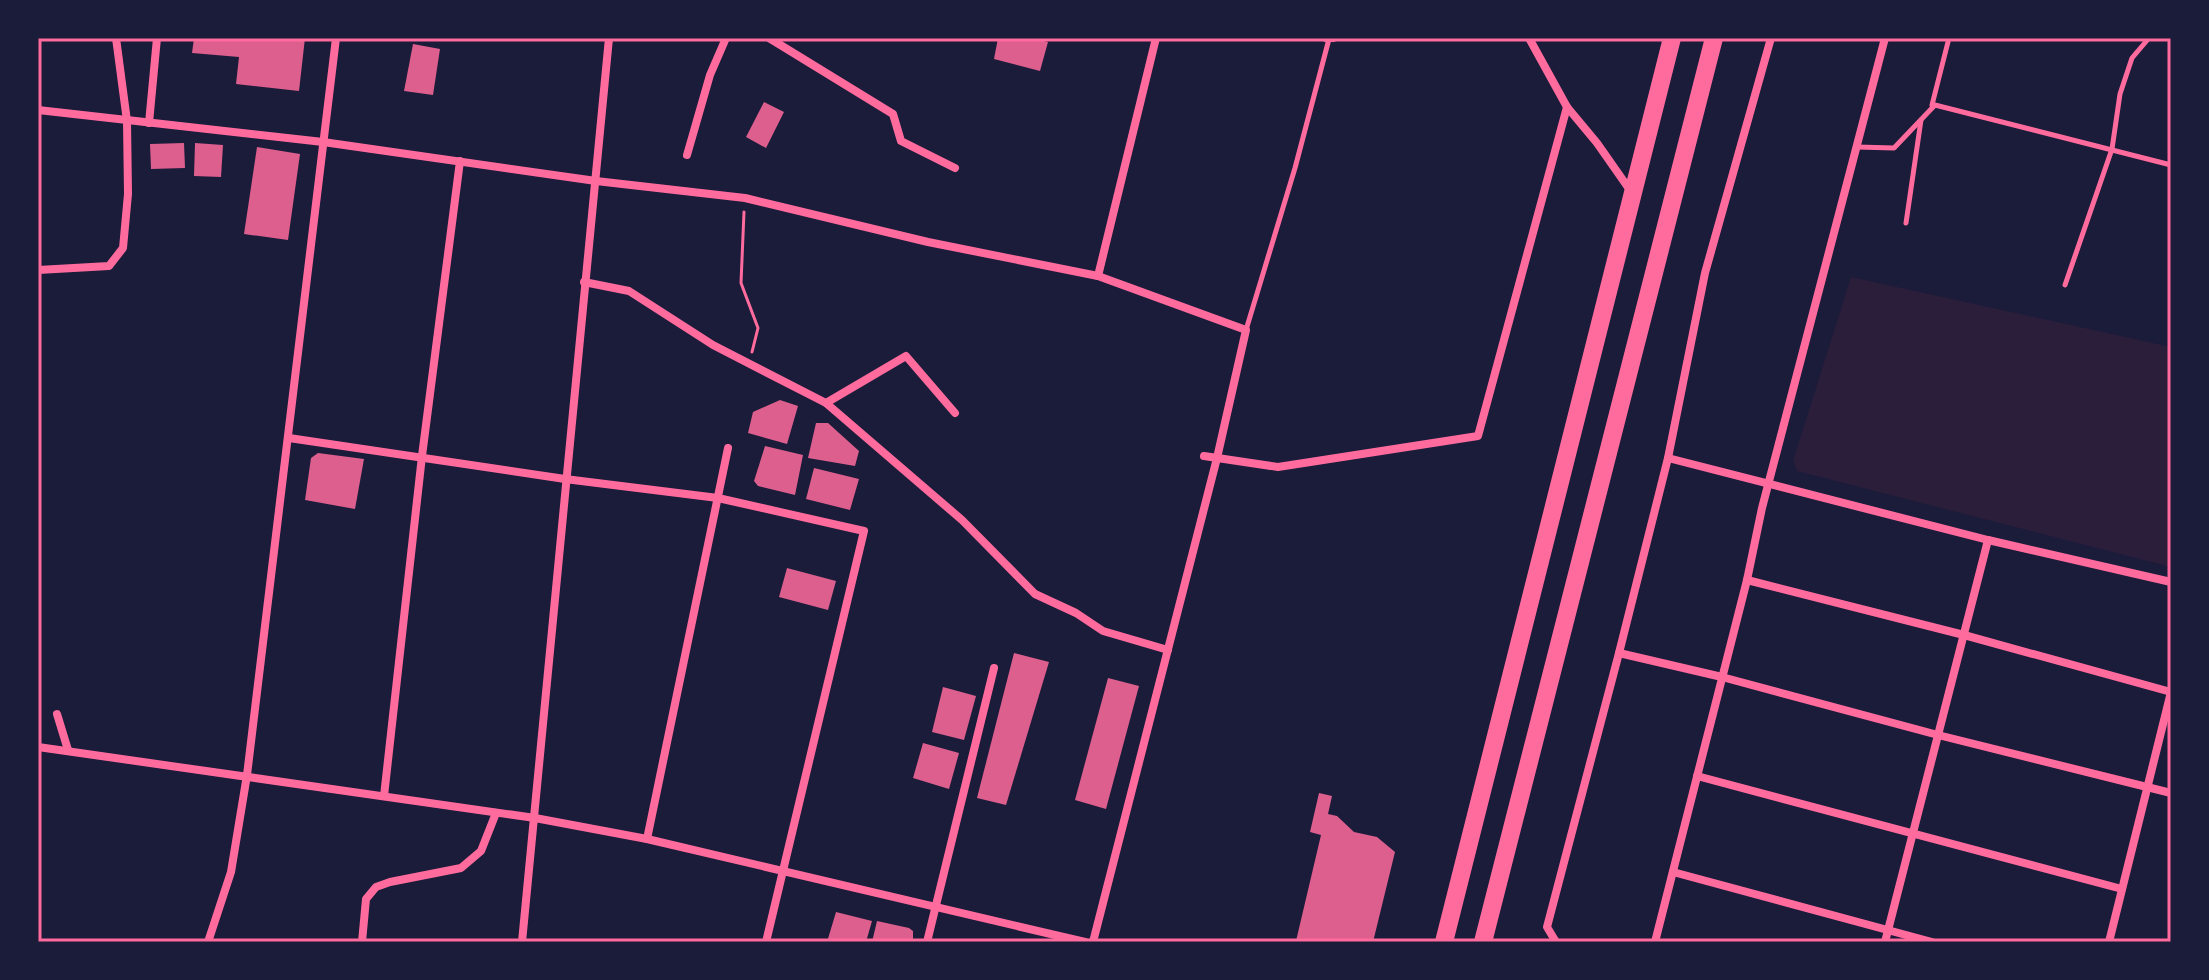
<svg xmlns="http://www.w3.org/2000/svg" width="2209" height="980" font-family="Jost,sans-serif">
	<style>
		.green { fill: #2a1e3b }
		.building { fill: #dd5f8e }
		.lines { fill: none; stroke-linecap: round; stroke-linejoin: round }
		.path { stroke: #ff6b9d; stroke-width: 3 }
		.service { stroke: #ff6b9d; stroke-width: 5 }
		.minor { stroke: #ff6b9d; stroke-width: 8 }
		.primary { stroke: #ff6b9d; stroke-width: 18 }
		.neatline { fill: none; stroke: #ff6b9d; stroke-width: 3 }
	</style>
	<rect width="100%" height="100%" fill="#1b1b3a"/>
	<polygon class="green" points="1851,277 2171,347 2171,567 1797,471 1793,461"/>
	<g class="building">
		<polygon points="194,38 305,38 299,91 236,84 239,57 192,53"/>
		<polygon points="998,38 1032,38 1048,42 1040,71 994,59"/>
		<polygon points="413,44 440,49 433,95 404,91"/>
		<polygon points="764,102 784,112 766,148 746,137"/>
		<polygon points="184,143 185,168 151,169 150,144"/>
		<polygon points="195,143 223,145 221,177 194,176"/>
		<polygon points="257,147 300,154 288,240 244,234"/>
		<polygon points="780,400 798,406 787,444 748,433 753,412"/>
		<polygon points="816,423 828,423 859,451 855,466 808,458"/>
		<polygon points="765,446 803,455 795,495 758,486 754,481"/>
		<polygon points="318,453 364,459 355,509 305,500 311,458"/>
		<polygon points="814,468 859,479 850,510 806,499"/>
		<polygon points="787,568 836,581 828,610 779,597"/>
		<polygon points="1014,653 1049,662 1006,805 977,798"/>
		<polygon points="1108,678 1139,686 1106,809 1075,800"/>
		<polygon points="943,687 976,696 964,740 932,732"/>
		<polygon points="923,743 959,753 949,789 913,778"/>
		<polygon points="1319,793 1332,796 1328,814 1337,816 1354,832 1377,837 1395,852 1373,942 1296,941 1321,835 1310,832"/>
		<polygon points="836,912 872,921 866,942 827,942"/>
		<polygon points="877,921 909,928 913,931 913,942 872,942"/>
	</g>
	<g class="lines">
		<polyline class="path" points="744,212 741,283 758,328 752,352"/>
		<g class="service">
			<polyline points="1932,105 1949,38"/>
			<polyline points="1857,147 1894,148 1935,105 2171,165"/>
			<polyline points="1906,223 1921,120"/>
			<polyline points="2065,285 2112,149 2120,94 2132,58 2149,38"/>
			<polyline points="1246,330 1295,168 1329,39"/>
		</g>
		<g class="minor">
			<polyline points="769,38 893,114 901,141 955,168"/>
			<polyline points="1326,38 1333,38"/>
			<polyline points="1529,38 1567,107 1597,143 1632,193"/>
			<polyline points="38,110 323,142 596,181 745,198 928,242 1098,276 1246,330 1217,458 1093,942"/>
			<polyline points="149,123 157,38"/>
			<polyline points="687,155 710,75 726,38"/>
			<polyline points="38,270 109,266 123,248 128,194 127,121 116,38"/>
			<polyline points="1098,276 1156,38"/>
			<polyline points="584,282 629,291 713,345 826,403 906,356 955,413"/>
			<polyline points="826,403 962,520 1035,594 1076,613 1103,631 1168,650"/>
			<polyline points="289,438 565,479 718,498 864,531 766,942"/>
			<polyline points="1204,456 1278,467 1478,436 1567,107"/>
			<polyline points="1668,458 1988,540 2171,582"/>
			<polyline points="1747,580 1964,635 2171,692"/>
			<polyline points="1619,653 1668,458 1705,273 1771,38"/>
			<polyline points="57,714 68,750"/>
			<polyline points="38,747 535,818 647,839 1085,942"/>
			<polyline points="1697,776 2122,889"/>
			<polyline points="384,796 422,456 460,161"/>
			<polyline points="647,839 728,448"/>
			<polyline points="1673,872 1932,942"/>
			<polyline points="208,942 231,872 247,775 336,38"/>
			<polyline points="362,942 366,899 376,887 390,882 461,868 481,851 496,813"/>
			<polyline points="522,942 609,38"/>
			<polyline points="927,942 994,668"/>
			<polyline points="1556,942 1547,927 1619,653 1722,677 1938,735 2171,793"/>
			<polyline points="1655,942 1747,580 1762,508 1885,38"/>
			<polyline points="1885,942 1988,540"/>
			<polyline points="2109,942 2171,692"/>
		</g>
		<g class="primary">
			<polyline points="1444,942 1672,38"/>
			<polyline points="1483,942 1714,38"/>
		</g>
	</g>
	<rect width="2209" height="980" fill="none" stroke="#1b1b3a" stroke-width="80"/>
	<rect x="40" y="40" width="2129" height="900" class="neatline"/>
</svg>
